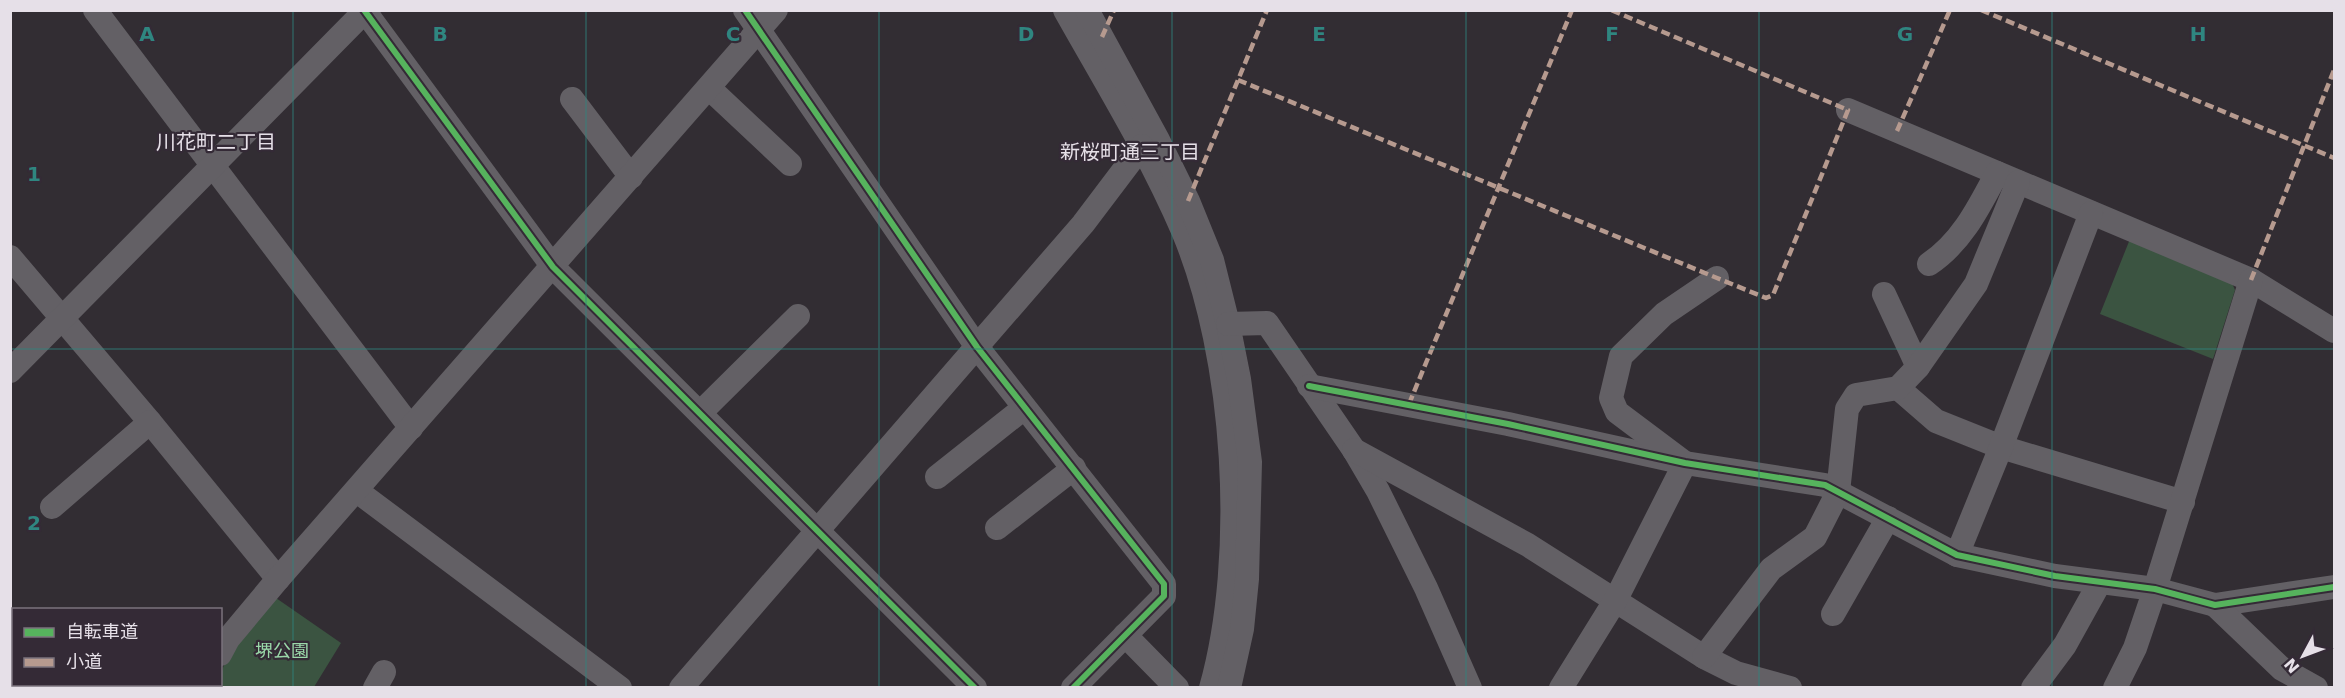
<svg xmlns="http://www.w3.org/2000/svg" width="2345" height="698" font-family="'DejaVu Sans','Noto Sans JP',sans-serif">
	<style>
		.green { fill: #3b5441 }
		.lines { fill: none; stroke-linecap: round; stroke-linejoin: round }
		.minor { stroke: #636065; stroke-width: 24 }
		.quiet { stroke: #b69a8f; stroke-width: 4.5; stroke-dasharray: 9 4.5; stroke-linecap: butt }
		.cycleway-casing { stroke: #342a36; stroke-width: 10 }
		.cycleway { stroke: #56b35d; stroke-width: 6 }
		.grid { fill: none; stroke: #2f8680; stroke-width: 1.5; stroke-opacity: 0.55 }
		.labels { text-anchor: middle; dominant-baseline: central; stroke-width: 4.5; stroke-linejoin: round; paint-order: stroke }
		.park-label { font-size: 18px; fill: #9ad8a9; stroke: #342a36 }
		.neighbourhood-label { font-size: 20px; fill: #e6e0e8; stroke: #342a36 }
		.grid-label { font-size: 20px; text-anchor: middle; font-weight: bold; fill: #2f8680; stroke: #342a36; stroke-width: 4.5; stroke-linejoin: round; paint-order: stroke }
	</style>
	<rect width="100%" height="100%" fill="#322d33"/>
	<g class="green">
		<polygon points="2130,239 2231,281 2235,290 2213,359 2100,314"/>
		<path d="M276,598L341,643L314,687L214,688L215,685L220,684C221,651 255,622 276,598Z"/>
	</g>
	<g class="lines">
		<g class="minor">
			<polyline points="95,10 411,428"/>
			<polyline points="364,10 553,267 975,688"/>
			<polyline points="745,10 977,347 1164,584 1164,596 1073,688"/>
			<path d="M1065,10C1106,83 1150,154 1183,231C1236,357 1248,556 1211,688"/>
			<polyline points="1087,10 1158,140 1188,201 1212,260 1228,324 1239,379 1250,462 1247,579 1242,629 1229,688"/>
			<polyline points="709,88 790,164"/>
			<polyline points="572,99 631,177"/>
			<polyline points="1848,110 2251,280 2334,331"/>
			<polyline points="10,257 150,422 278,579"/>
			<path d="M1929,264C1962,242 1979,207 1997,173"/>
			<polyline points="1884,294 1918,367"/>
			<polyline points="1228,324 1267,323 1354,450 1378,491 1426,588 1470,688"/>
			<polyline points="10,371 366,10"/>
			<polyline points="1309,386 1508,424 1685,463 1825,485 1957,555 2055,576 2155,589 2215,605 2334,587"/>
			<polyline points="1898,388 1936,421 2001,447 2183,502"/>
			<polyline points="700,413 798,316"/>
			<polyline points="1354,450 1528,545 1704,657 1736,673 1790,688"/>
			<polyline points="937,477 1024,408"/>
			<polyline points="357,491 620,688"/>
			<polyline points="52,507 150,422"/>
			<polyline points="997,528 1074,468"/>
			<polyline points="1957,555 2001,447 2091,213"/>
			<polyline points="2215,605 2282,669 2316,688"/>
			<polyline points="1833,614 1888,518"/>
			<polyline points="1125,635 1177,688"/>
			<polyline points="220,654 228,639 278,579 776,10"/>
			<polyline points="1704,657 1771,569 1815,537 1838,492 1847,409 1856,395 1898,388 1918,367 1976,284 2018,182"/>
			<polyline points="10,658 14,660"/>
			<polyline points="62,684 68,688"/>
			<polyline points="203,688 205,684"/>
			<polyline points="375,688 384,672"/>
			<polyline points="681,688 1083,224 1142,146"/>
			<polyline points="1561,688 1615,601 1685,463 1617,412 1611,398 1621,356 1664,314 1717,278"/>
			<polyline points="2033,688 2065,645 2100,582"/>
			<polyline points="2115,688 2135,648 2155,589 2251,280"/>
		</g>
		<g class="quiet">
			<polyline points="1981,10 2334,158"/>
			<polyline points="1102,37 1114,10"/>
			<polyline points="1238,80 1717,278 1766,298 1773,295 1848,110 1611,10"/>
			<polyline points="1897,131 1950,10"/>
			<polyline points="1188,201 1267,10"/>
			<polyline points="2251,280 2334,70"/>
			<polyline points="1409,404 1572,10"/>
		</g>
		<defs>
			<g id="cycleway">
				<polyline points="364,10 553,267 975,688"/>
				<polyline points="745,10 977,347 1164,584 1164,596 1073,688"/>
				<polyline points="1309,386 1508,424 1685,463 1825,485 1957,555 2055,576 2155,589 2215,605 2334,587"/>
			</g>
		</defs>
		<use href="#cycleway" class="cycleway-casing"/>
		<use href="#cycleway" class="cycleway"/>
	</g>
	<path class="grid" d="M293,10V688M586,10V688M879,10V688M1172,10V688M1466,10V688M1759,10V688M2052,10V688M10,349H2334"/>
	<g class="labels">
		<g class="park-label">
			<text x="282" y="650">堺公園</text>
		</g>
		<g class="neighbourhood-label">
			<text x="216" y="142">川花町二丁目</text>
			<text x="1130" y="152">新桜町通三丁目</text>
		</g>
	</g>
	<g class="grid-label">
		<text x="147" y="41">A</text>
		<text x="440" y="41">B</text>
		<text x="733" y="41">C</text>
		<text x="1026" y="41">D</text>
		<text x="1319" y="41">E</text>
		<text x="1612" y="41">F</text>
		<text x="1905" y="41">G</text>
		<text x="2198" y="41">H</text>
		<text x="34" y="181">1</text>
		<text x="34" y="530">2</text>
	</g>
	<rect width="2345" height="698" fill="none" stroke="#e6e0e8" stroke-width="24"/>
	<rect x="12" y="608" width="210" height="78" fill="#342a36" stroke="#7b737d" stroke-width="1.5"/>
	<rect x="24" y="628" width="30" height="9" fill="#56b35d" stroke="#7b737d" stroke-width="1.5"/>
	<text x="66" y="638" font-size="18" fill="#e6e0e8">自転車道</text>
	<rect x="24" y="658" width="30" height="9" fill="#b69a8f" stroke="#7b737d" stroke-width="1.5"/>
	<text x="66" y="668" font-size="18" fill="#e6e0e8">小道</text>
	<g transform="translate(2303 656) rotate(229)" stroke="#342a36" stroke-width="4.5" paint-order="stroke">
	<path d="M0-4.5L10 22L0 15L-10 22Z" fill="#e6e0e8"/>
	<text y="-9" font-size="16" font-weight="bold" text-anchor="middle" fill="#e6e0e8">N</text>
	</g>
</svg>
